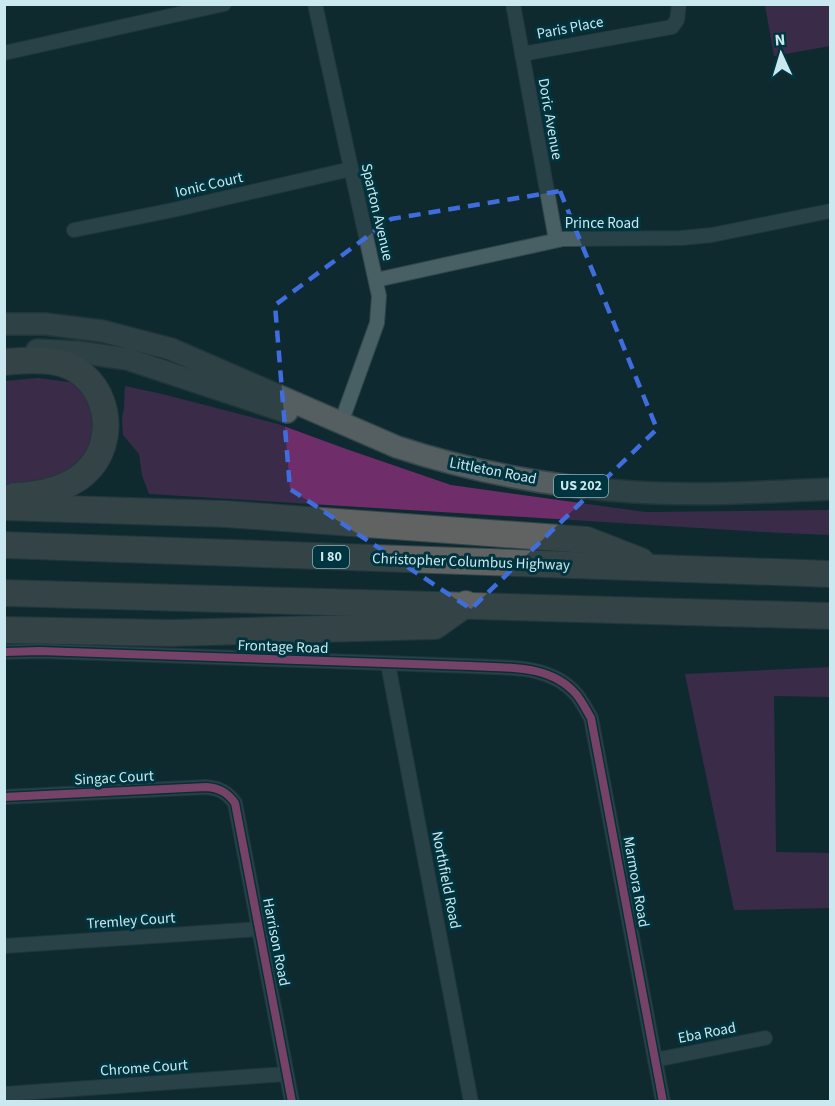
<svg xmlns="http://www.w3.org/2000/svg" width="835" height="1106" font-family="'Source Sans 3',sans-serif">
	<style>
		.forest { fill: #6f2d69 }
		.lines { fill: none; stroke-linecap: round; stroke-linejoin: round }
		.minor-casing { stroke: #33464b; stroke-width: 16 }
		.primary-casing { stroke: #33464b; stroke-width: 24 }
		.motorway-casing { stroke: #33464b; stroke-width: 28 }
		.minor { stroke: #485f64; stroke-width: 14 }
		.primary { stroke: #555e60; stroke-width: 21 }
		.motorway { stroke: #616262; stroke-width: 26 }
		.cycleway-casing { stroke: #00343e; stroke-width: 11 }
		.cycleway { stroke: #f560ab; stroke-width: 8 }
		.marked { fill: none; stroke: #406ddd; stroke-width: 4.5; stroke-dasharray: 12 8; stroke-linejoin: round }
		.labels { text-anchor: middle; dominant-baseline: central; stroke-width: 6; stroke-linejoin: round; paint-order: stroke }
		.shield { fill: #00343e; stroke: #8db2bb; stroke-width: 1.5 }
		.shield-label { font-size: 14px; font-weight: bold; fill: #cae8f0 }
		.street-label { font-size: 15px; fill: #cae8f0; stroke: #00343e }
	</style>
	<rect width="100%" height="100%" fill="#0e2a30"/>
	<g class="forest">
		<polygon points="765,5 830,5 830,46 774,56"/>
		<polygon points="38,378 84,384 99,434 70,475 43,483 5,488 5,381"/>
		<polygon points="125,386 162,394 278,424 349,450 451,485 645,512 830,510 830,535 782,533 149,494 142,475 139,454 123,435 122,418 124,408"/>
		<polygon points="830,667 830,697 774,696 776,852 830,853 830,908 734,910 685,674"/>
	</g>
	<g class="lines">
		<defs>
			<g id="minor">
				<polyline points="315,4 379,296 377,323 341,423"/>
				<polyline points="513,4 556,240"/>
				<polyline points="4,53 224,4"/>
				<polyline points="522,54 672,27 677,20 679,4"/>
				<polyline points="74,230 173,210 351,169"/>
				<polyline points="376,280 563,239 681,238 712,235 830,211"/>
				<path d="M4,652L40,651L471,666C507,668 550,664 576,694C582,701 586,710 591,718L663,1102"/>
				<polyline points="388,664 471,1102"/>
				<path d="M4,797L206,787C219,788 227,792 235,803L292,1102"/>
				<polyline points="4,946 260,929"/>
				<polyline points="655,1060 765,1038"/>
				<polyline points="4,1094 286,1074"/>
			</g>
			<g id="primary">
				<path d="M4,324H45L102,331L171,349L397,447C473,472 555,487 634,492C700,496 765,492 830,489"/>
				<polyline points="37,350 78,352 127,359 287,412"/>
			</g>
			<g id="motorway">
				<path d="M4,362C23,360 42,359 60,363C109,376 121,442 84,474C65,490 37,495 14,496"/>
				<polyline points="4,507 226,514 587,540 641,561"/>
				<polyline points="4,545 830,574"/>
				<polyline points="4,593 830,616"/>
				<polyline points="4,630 172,633 435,626 466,604"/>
			</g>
		</defs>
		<use href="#minor" class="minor-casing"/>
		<use href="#primary" class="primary-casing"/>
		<use href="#motorway" class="motorway-casing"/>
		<use href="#minor" class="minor"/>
		<use href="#primary" class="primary"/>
		<use href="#motorway" class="motorway"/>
		<defs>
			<g id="cycleway">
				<path d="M4,652L40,651L471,666C507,668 550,664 576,694C582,701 586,710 591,718L663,1102"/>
				<path d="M4,797L206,787C219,788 227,792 235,803L292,1102"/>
			</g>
		</defs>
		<use href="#cycleway" class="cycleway-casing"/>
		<use href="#cycleway" class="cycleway"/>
	</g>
	<path d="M0 0H835V1106H0ZM560,191L657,429L471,609L290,489L275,305L391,219Z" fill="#0e2a30" fill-opacity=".55" fill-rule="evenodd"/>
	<path class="marked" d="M560,191L657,429L471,609L290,489L275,305L391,219Z"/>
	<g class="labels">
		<g class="shield">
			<rect x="554" y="475" width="54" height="22" rx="4.5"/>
			<rect x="313" y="546" width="36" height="22" rx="4.5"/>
		</g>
		<g class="shield-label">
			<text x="581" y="486">US 202</text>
			<text x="331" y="557">I 80</text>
		</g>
		<g class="street-label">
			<text transform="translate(570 28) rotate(-11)">Paris Place</text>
			<text transform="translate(550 119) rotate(80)">Doric Avenue</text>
			<text transform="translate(209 185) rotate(-13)">Ionic Court</text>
			<text transform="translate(377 212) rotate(77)">Sparton Avenue</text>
			<text x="602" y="223">Prince Road</text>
			<text transform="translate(493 471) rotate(11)">Littleton Road</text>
			<text transform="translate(471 562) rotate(2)">Christopher Columbus Highway</text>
			<text transform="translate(283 647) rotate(2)">Frontage Road</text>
			<text transform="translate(114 778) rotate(-3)">Singac Court</text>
			<text transform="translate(446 880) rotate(79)">Northfield Road</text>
			<text transform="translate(636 882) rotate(80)">Marmora Road</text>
			<text transform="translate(131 921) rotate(-4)">Tremley Court</text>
			<text transform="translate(276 942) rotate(79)">Harrison Road</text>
			<text transform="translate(707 1033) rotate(-11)">Eba Road</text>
			<text transform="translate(144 1068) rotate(-4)">Chrome Court</text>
		</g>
	</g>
	<rect width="835" height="1106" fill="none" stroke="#cae8f0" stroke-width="12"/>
	<g transform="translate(781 54) rotate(356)" stroke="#00343e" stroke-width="4.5" paint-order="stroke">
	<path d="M0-4.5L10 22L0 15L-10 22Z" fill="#cae8f0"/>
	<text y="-9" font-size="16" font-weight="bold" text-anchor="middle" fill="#cae8f0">N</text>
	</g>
</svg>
